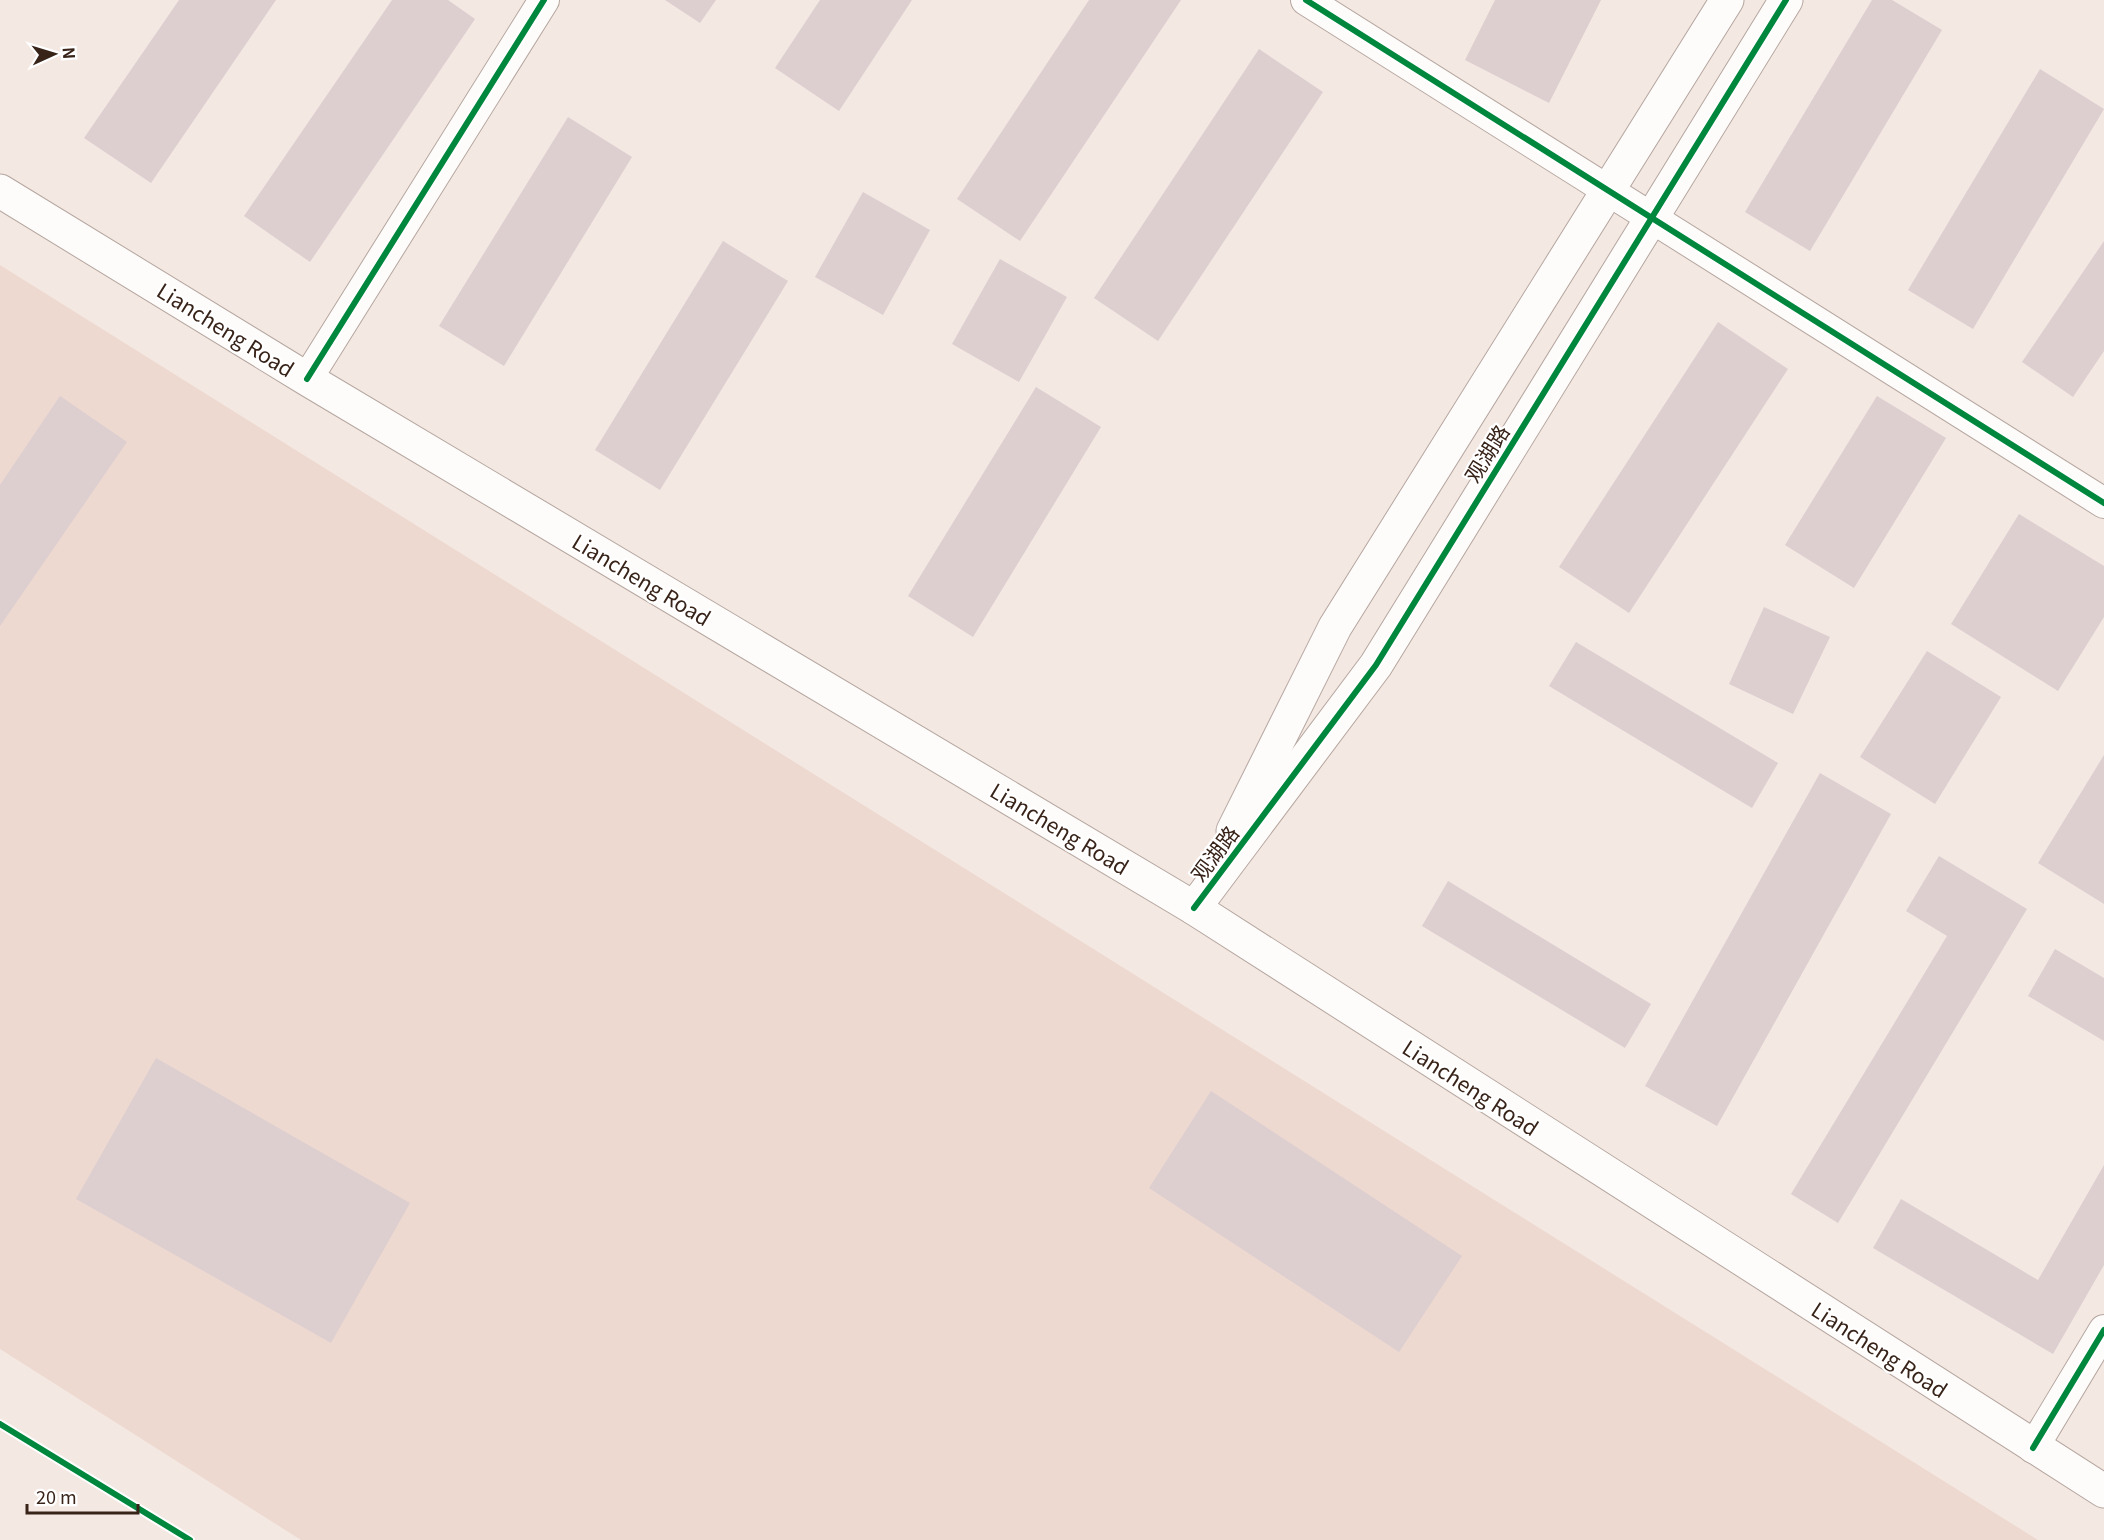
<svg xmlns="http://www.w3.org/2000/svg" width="2104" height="1540" font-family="Georgia,'Noto Sans SC',serif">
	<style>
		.built { fill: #edd9d0 }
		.building { fill: #ddced0 }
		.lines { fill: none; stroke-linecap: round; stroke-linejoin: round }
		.minor-casing { stroke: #b5a69f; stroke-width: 32 }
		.tertiary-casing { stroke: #b5a69f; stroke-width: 35 }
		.secondary-casing { stroke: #b5a69f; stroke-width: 35 }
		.minor { stroke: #fdfcfb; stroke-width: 30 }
		.tertiary { stroke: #fdfcfb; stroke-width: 33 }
		.secondary { stroke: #fdfcfb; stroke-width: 33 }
		.cycleway-casing { stroke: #fff; stroke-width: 10 }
		.cycleway { stroke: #00873e; stroke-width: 6 }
		.labels { text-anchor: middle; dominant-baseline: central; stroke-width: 4.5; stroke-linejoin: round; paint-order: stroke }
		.street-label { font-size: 21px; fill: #382319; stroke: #fff }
	</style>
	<rect width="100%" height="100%" fill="#f4e8e2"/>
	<polygon class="built" points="0,265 2038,1540 301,1540 0,1349"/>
	<g class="building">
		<polygon points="179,0 276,0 151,183 84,138"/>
		<polygon points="392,0 448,0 475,19 310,262 244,216"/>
		<polygon points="665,0 716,0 700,23"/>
		<polygon points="820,0 912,0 839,111 775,68"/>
		<polygon points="1089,0 1181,0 1020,241 957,199"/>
		<polygon points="1495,0 1601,0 1549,103 1465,60"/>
		<polygon points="1872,0 1892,0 1942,30 1810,251 1745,212"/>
		<polygon points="1259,49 1323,92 1158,341 1094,298"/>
		<polygon points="2040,69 2104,109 1973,329 1908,290"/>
		<polygon points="568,117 632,157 504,366 439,326"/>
		<polygon points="863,192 930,230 883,315 815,277"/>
		<polygon points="723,241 788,281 660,490 595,450"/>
		<polygon points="2104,241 2104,351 2073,397 2022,362"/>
		<polygon points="1000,259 1067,297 1019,382 952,344"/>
		<polygon points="1718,322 1788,369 1629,613 1559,567"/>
		<polygon points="1036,387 1101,427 973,637 908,596"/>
		<polygon points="60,396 127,442 0,626 0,485"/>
		<polygon points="1877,396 1946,438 1854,588 1785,545"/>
		<polygon points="2019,514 2104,566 2104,617 2058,691 1951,624"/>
		<polygon points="1764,607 1830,637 1793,714 1729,684"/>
		<polygon points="1576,642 1778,763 1752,808 1549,686"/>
		<polygon points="1927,651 2001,697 1935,804 1860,757"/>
		<polygon points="2104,755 2104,904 2038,863"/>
		<polygon points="1820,773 1891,814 1717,1126 1645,1086"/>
		<polygon points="1939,856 2027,909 1838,1223 1791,1194 1947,936 1906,911"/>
		<polygon points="1448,881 1651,1004 1625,1048 1422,926"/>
		<polygon points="2055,949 2104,978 2104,1041 2028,996"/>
		<polygon points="156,1058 410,1203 331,1343 76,1199"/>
		<polygon points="1211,1091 1462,1256 1399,1352 1149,1188"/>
		<polygon points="2104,1165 2104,1265 2053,1354 1873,1248 1901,1199 2038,1280"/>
	</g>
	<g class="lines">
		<defs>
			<g id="minor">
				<polyline points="1306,0 2104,503"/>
				<polyline points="307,379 544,0"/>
				<polyline points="2033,1448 2104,1330"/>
			</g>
			<g id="tertiary">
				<polyline points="1233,831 1335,627 1727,0"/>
				<polyline points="1194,908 1376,665 1786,0"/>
			</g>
			<polyline id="secondary" points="0,191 307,379 1194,908 2104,1491"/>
		</defs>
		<use href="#minor" class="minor-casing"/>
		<use href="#tertiary" class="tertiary-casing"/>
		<use href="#secondary" class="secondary-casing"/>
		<use href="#minor" class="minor"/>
		<use href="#tertiary" class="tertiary"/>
		<use href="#secondary" class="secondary"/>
		<defs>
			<g id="cycleway">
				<polyline points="1306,0 2104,503"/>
				<polyline points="307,379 544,0"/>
				<polyline points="1194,908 1376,665 1786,0"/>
				<polyline points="0,1424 190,1540"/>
				<polyline points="2033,1448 2104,1330"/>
			</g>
		</defs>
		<use href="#cycleway" class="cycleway-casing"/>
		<use href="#cycleway" class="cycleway"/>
	</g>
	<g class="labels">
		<g class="street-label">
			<text transform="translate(226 329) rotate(32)">Liancheng Road</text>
			<text transform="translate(1486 453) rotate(-58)">观湖路</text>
			<text transform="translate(642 579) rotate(31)">Liancheng Road</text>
			<text transform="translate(1060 828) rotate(31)">Liancheng Road</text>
			<text transform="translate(1214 853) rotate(-53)">观湖路</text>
			<text transform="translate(1471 1087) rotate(33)">Liancheng Road</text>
			<text transform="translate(1880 1349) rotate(33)">Liancheng Road</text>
		</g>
	</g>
	<g transform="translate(54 54) rotate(86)" stroke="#ffffff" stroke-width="4.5" paint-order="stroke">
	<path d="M0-4.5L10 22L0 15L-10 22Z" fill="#382319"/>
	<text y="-9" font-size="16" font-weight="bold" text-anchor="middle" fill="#382319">N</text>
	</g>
	<path d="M27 1504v9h111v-9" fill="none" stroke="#382319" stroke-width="3"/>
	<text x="36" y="1504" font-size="18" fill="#382319" stroke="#ffffff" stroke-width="4.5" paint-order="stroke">20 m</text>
</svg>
